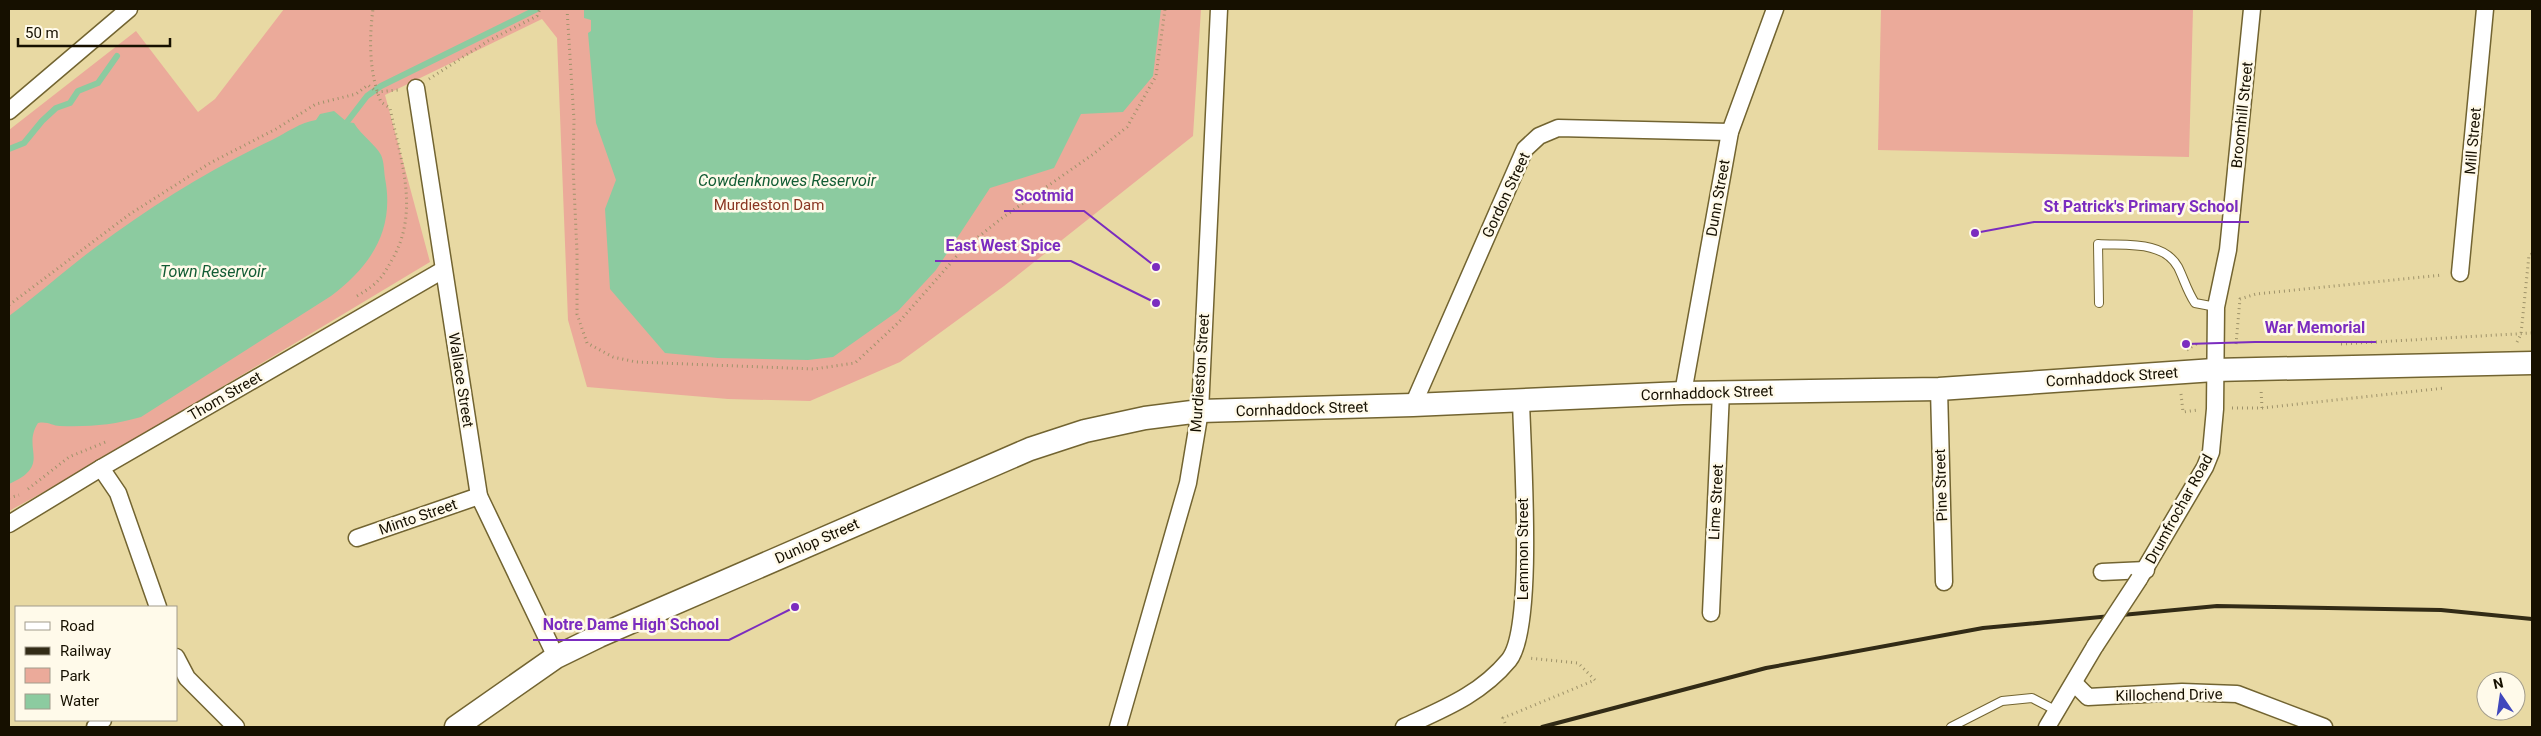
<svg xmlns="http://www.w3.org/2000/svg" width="2541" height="736" font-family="Roboto,sans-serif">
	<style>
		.green { fill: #ebaa9a }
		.water { fill: #8ccba0 }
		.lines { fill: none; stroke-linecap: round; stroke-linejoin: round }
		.stream { stroke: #8ccba0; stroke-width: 6 }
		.lane-casing { stroke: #726431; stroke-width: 10 }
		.street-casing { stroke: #726431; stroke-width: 19 }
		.secondary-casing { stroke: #726431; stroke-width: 25 }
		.path { stroke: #9f936a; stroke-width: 3; stroke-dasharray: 1 4; stroke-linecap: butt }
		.lane { stroke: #fff; stroke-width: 8 }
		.street { stroke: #fff; stroke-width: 16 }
		.secondary { stroke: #fff; stroke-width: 22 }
		.rail { stroke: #322b16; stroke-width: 4 }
		.street-bridge-casing { stroke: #726431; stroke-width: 19; stroke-linecap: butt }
		.street-bridge { stroke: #fff; stroke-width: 16 }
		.labels { text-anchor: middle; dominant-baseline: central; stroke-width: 5; stroke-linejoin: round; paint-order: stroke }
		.street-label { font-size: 15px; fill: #161000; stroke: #fffaea }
		.park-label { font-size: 15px; fill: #8a3622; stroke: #fffaea }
		.water-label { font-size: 16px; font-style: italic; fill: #125c34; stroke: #fffaea }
		.leader { fill: none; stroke: #7b2cbf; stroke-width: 2 }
		.callout-dot { fill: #7b2cbf; stroke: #fffaea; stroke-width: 2 }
		.callout-label { font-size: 16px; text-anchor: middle; font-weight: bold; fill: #7b2cbf; stroke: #fffaea; stroke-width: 5; stroke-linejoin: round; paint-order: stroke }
	</style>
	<rect width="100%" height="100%" fill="#e8d9a3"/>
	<g class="green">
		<polygon points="284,9 1201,9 1193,136 1004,286 900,362 810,401 728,399 587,387 568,320 557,38 542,19 385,95 430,262 84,470 9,511 9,130 136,31 198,112 215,99"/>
		<polygon points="1881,9 2193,9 2189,157 1878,150"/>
	</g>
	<g class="water">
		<polygon points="584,9 1161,9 1153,76 1123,112 1081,114 1054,168 990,188 936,270 898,311 833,357 808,360 718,358 665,353 610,289 605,209 616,180 596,123 588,33 591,31 591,20 584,18"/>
		<path d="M334,111L347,122L354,123C361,135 376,145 381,155C384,161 384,171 385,178C395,230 371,266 331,296L141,417C113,425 90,427 60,426C52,426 48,421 38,423C21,449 53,465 9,484V316C39,294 66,269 96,247C151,206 210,169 272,140C286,133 301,122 316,120L320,114Z"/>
	</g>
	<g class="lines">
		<g class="stream">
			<polyline points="347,122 367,96 381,86 537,9"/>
			<polyline points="9,149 24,143 42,121 56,108 70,103 78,91 98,83 117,56"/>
		</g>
		<defs>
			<g id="lane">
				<path d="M2099,303L2098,244C2125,246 2163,240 2178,267C2184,279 2187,291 2195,303L2216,307"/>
				<polyline points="1951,727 2002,701 2032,698 2057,711"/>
			</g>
			<g id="street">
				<polyline points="416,88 479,496 556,657"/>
				<polyline points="9,111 129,9"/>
				<polyline points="2460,273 2485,9"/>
				<polyline points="1939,389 1944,582"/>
				<polyline points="1683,393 1730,132 1775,9"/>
				<polyline points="1413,405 1525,149 1539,136 1558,128 1730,132"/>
				<polyline points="101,468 118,493 158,607"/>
				<polyline points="9,524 101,468 443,270"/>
				<polyline points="357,538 479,496"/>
				<polyline points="2102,572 2146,570"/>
				<polyline points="2139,579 2205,467 2211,452 2215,409 2216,307 2228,250 2252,9"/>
				<polyline points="1711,613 1721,392"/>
				<polyline points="176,657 187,678 236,727"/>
				<polyline points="2074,683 2088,697 2182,692 2237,694 2324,727"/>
				<polyline points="95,727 103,720"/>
				<polyline points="1118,727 1188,483 1200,411 1219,9"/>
				<path d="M1404,727C1443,709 1480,695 1509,660C1535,628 1522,449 1521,400"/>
				<polyline points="2047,727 2095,646"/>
			</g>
			<polyline id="secondary" points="456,727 556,657 599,636 1030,449 1085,431 1145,418 1200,411 1413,405 1683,393 1939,389 2214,370 2532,363"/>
		</defs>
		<use href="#lane" class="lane-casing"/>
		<use href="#street" class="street-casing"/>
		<use href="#secondary" class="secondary-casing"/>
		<g class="path">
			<polyline points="567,9 574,120 573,166 577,252 577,314 587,343 613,357 636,362 814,369 855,363 899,322 962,250 1002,218 1092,155 1127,127 1156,76 1165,9"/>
			<polyline points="429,79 488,41 537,16 540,9"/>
			<path d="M357,296C379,283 381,279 393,258C420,210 400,158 390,108L381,102C369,73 369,39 373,9"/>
			<polyline points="9,305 130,214 210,163 276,129 316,104 356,94 368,85 377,92 398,90"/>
			<polyline points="2517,342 2521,334 2529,255 2532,254"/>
			<polyline points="2236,344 2240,299 2256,294 2442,275"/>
			<polyline points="2341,344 2532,333"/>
			<polyline points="2187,350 2196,344 2197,341"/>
			<polyline points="2181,394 2183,412 2198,410"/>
			<polyline points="2232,408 2262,408 2261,389"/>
			<polyline points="2262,408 2445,388"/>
			<polyline points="28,489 69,457 108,441"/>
			<polyline points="9,498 19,495"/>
			<polyline points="1505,723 1503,718 1595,680 1578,663 1528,658"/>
		</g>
		<use href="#lane" class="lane"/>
		<use href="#street" class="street"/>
		<use href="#secondary" class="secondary"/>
		<polyline class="rail" points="1542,727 1766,668 1983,628 2217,606 2441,610 2532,619"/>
		<defs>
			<polyline id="street-bridge" points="2095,646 2139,579"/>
		</defs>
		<use href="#street-bridge" class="street-bridge-casing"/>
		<use href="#street-bridge" class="street-bridge"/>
	</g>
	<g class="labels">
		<g class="street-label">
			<text transform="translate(2242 115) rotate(-84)">Broomhill Street</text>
			<text transform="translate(2473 141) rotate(-85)">Mill Street</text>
			<text transform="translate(1506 195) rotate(-65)">Gordon Street</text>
			<text transform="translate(1718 198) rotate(-80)">Dunn Street</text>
			<text transform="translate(1200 373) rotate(-86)">Murdieston Street</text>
			<text transform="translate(2112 377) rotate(-4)">Cornhaddock Street</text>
			<text transform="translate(461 380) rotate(81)">Wallace Street</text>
			<text transform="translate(1707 393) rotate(-2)">Cornhaddock Street</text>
			<text transform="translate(225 396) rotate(-30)">Thom Street</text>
			<text transform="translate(1302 409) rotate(-2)">Cornhaddock Street</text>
			<text transform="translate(1941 485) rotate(-92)">Pine Street</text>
			<text transform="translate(1716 502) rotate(-87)">Lime Street</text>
			<text transform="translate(2179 509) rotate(-61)">Drumfrochar Road</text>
			<text transform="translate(418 517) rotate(-19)">Minto Street</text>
			<text transform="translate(817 541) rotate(-24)">Dunlop Street</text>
			<text transform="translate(1523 549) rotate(-90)">Lemmon Street</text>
			<text transform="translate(2169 695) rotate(-1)">Killochend Drive</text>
		</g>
		<g class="park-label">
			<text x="769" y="205">Murdieston Dam</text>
		</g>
		<g class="water-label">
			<text x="787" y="180">Cowdenknowes Reservoir</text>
			<text x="213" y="271">Town Reservoir</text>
		</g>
	</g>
	<path class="leader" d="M1156 267L1084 211H1004M1975 233L2034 222H2249M1156 303L1071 261H935M2186 344L2255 342H2376M795 607L729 640H533"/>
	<g class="callout-dot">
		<circle cx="1156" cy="267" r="5"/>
		<circle cx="1975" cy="233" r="5"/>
		<circle cx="1156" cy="303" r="5"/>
		<circle cx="2186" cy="344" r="5"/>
		<circle cx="795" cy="607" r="5"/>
	</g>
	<g class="callout-label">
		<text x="1044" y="201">Scotmid</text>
		<text x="2141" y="212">St Patrick's Primary School</text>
		<text x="1003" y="251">East West Spice</text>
		<text x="2315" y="333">War Memorial</text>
		<text x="631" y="630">Notre Dame High School</text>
	</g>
	<rect width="2541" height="736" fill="none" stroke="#161000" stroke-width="20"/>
	<rect x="15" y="606" width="162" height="115" fill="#fffaea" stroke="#a29c8c"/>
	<rect x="25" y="622" width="25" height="8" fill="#ffffff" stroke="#a29c8c"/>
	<text x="60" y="631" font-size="15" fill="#161000">Road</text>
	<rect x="25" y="647" width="25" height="8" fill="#322b16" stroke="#a29c8c"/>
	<text x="60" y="656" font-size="15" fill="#161000">Railway</text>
	<rect x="25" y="668" width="25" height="15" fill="#ebaa9a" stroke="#a29c8c"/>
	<text x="60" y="681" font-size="15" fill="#161000">Park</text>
	<rect x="25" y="694" width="25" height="15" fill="#8ccba0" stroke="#a29c8c"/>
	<text x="60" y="706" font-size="15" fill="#161000">Water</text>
	<g transform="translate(2501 696) rotate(347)"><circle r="24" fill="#fffaea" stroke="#a29c8c"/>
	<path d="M0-4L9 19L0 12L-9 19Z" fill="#4148bc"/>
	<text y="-8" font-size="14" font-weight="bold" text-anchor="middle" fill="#161000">N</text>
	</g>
	<path d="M18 38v8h152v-8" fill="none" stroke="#161000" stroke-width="2.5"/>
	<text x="25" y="38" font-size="15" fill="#161000" stroke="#fffaea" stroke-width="4" paint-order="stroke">50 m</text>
</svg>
